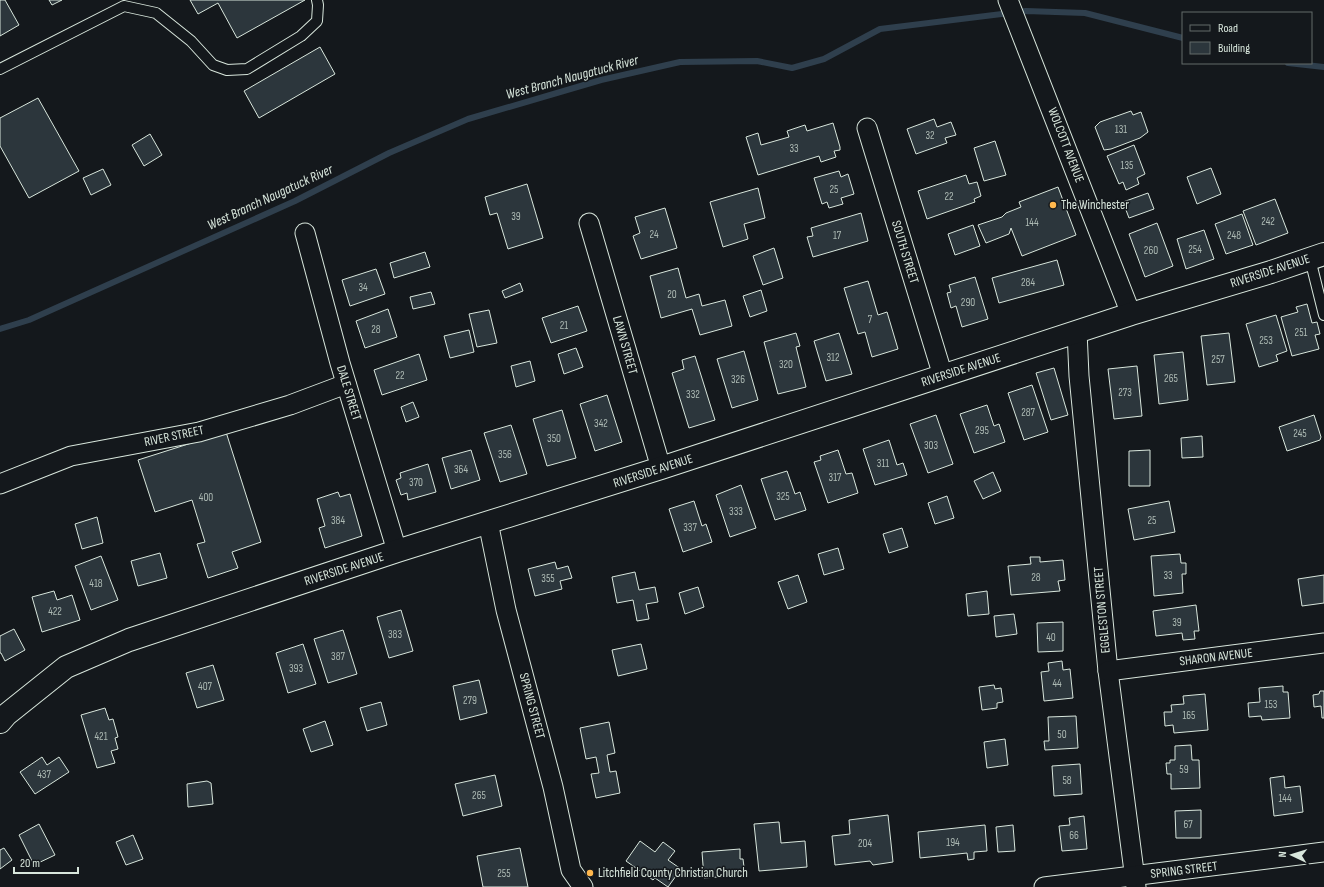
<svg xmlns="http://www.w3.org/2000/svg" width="1324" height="887" font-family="'Sofia Sans Condensed',sans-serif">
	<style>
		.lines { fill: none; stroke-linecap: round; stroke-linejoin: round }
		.stream { stroke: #2f3f4d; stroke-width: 6 }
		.building { fill: #2c363c; stroke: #d8e6dc }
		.service-casing { stroke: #d8e6dc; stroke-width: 12 }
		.minor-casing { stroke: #d8e6dc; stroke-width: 21 }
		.tertiary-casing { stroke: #d8e6dc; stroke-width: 24 }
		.service { stroke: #14181c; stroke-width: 10 }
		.minor { stroke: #14181c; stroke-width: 19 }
		.tertiary { stroke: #14181c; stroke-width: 22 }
		.poi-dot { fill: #ffb74d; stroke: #14181c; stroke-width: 1.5 }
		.labels { text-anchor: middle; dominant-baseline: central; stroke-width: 3; stroke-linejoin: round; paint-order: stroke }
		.number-label { font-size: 11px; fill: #adbab4 }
		.street-label { font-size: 13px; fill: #d8e6dc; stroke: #14181c }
		.poi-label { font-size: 13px; fill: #d8e6dc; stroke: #14181c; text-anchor: start }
		.water-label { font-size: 14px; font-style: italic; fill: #d8e6dc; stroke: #14181c }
	</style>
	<rect width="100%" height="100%" fill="#14181c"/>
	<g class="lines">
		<g class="stream">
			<polyline points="1288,63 1324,67"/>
			<polyline points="0,329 29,320 295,201 389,153 468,119 601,80 680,62 757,61 792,68 824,59 880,29 1026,11 1085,13 1183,38"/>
		</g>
	</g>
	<g class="building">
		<polygon points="0,0 5,0 19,25 0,36"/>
		<polygon points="49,0 62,0 52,5"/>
		<polygon points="190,0 305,0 237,38 218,3 198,14"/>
		<polygon points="320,47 335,74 259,118 244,91"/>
		<polygon points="38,98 79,171 29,198 0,146 0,118"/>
		<polygon points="1131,111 1133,115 1141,112 1148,132 1140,138 1111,149 1104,150 1095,127 1100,122"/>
		<polygon points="934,119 937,127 951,122 956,135 945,138 947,143 916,154 907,129"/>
		<polygon points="833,123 840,147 840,150 834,151 836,157 821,162 819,156 758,175 746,137 758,133 761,145 789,137 787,131 805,125 807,131"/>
		<polygon points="150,134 162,155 144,166 132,145"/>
		<polygon points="995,141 1006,175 984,181 974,148"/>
		<polygon points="1134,145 1145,174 1137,178 1139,184 1126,190 1123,182 1119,184 1107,156"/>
		<polygon points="1211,168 1221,194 1197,204 1187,177"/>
		<polygon points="103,169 111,185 91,195 83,178"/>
		<polygon points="839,171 841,177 848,174 854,194 841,198 843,204 829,208 827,202 822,204 814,178"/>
		<polygon points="966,175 969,184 977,182 981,196 974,199 975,202 927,219 918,191"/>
		<polygon points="527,184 543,238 508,249 497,213 490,215 485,197"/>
		<polygon points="1058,187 1076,235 1022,256 1011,228 1009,234 986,243 978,225 1002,217 1006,213 1021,207 1019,202"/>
		<polygon points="758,188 765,218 744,224 748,239 723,247 710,202"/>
		<polygon points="1148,193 1154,209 1129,218 1123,202"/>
		<polygon points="1275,199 1288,233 1256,245 1243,211"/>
		<polygon points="665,208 677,248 641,259 633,236 640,233 635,217"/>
		<polygon points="861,213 868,241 813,257 807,237 813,236 811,228"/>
		<polygon points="1242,214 1253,245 1226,254 1215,224"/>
		<polygon points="1157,223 1173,266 1145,277 1129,234"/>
		<polygon points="973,225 980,246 955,255 948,234"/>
		<polygon points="1204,230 1214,259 1186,269 1177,239"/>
		<polygon points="774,248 783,278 763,285 753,256"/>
		<polygon points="425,252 430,267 394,278 390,263"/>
		<polygon points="1057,260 1064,285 999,303 992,278"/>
		<polygon points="678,268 686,298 699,294 702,306 725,300 732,326 700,335 692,309 661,318 650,276"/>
		<polygon points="376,269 385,294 350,306 342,280"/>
		<polygon points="975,277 988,319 962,327 956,306 951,308 947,293 951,292 949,285"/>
		<polygon points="868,281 878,315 887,312 898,349 872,357 865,332 858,334 844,288"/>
		<polygon points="520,283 523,291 505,298 502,291"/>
		<polygon points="761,290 767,311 750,317 743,296"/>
		<polygon points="431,292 435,304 413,309 410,297"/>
		<polygon points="1307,304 1312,323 1317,322 1320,334 1315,335 1319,349 1292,356 1281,317 1298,312 1296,307"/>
		<polygon points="578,306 587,331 551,343 542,318"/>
		<polygon points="388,309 397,337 365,348 356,321"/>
		<polygon points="489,310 497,343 477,347 469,314"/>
		<polygon points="1276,315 1287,351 1276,355 1278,361 1259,367 1246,324"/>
		<polygon points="469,330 474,352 450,358 444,336"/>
		<polygon points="796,333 800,346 796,347 806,387 778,394 764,342"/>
		<polygon points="839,333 852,374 826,381 814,341"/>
		<polygon points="1229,333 1235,382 1207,385 1201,336"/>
		<polygon points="576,348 583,367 564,374 558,354"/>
		<polygon points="744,351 758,400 732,408 717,359"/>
		<polygon points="1183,352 1188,400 1159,404 1154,355"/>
		<polygon points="419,354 427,380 382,395 374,370"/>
		<polygon points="695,356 715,420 689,428 672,373 684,369 682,360"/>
		<polygon points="530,361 535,381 516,387 511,366"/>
		<polygon points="1137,366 1142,416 1114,419 1108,369"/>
		<polygon points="1054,368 1068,415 1051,420 1036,373"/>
		<polygon points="1032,385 1048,432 1024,440 1008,393"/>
		<polygon points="607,395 622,442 595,451 580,404"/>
		<polygon points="413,402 419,417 406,422 401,407"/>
		<polygon points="987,405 994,426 999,424 1005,442 974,453 960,414"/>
		<polygon points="562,410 576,458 547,466 533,419"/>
		<polygon points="936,415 953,464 928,473 910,424"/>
		<polygon points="1314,415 1321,437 1320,440 1287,451 1279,427"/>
		<polygon points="511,425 527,474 500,482 484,433"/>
		<polygon points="226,432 261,542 232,552 238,568 208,578 197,544 205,542 192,500 155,512 138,460"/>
		<polygon points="1202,436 1203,457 1182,458 1181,438"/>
		<polygon points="889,440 897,465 903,463 907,475 875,485 863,449"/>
		<polygon points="471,450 480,480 451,489 442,458"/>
		<polygon points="838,450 846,474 852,473 858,493 828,503 814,462 821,460 820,456"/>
		<polygon points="1150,450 1150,486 1129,486 1129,451"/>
		<polygon points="428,464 436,492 408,500 407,493 401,495 396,480 401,478 400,473"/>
		<polygon points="787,471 795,494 800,492 806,510 775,520 761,479"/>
		<polygon points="993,472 1001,491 983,499 974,481"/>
		<polygon points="741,485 756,528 730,537 716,495"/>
		<polygon points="338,492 340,497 350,494 362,536 325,548 319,528 325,526 317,499"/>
		<polygon points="947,496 954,518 935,524 928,503"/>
		<polygon points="694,501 702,526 706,524 712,542 683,552 669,509"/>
		<polygon points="1169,501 1175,532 1134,540 1128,509"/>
		<polygon points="97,517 103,543 82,549 75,524"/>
		<polygon points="902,528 908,547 889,553 883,534"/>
		<polygon points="838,548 844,569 824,575 818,554"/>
		<polygon points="160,553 167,578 138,586 131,561"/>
		<polygon points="1180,554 1181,563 1186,563 1186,574 1182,574 1183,593 1154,596 1151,556"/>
		<polygon points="101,556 118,600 91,610 75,566"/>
		<polygon points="1030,557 1040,557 1040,562 1063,560 1065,580 1058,581 1060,591 1011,595 1008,566 1031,564"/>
		<polygon points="555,562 557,569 568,566 572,578 560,581 562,589 535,596 528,569"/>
		<polygon points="635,572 639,590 655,587 658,602 646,604 649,619 637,621 633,600 617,603 612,577"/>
		<polygon points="798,575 807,602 788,609 778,582"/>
		<polygon points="1324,575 1324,603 1302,606 1298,579"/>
		<polygon points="698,587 704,607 685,614 679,593"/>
		<polygon points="54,591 57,600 72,595 80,620 42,632 32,597"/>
		<polygon points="987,591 989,614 968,616 966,594"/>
		<polygon points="1196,605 1199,631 1194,631 1195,639 1183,640 1182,633 1156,636 1153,611"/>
		<polygon points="401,610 413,651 389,658 377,617"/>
		<polygon points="1014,614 1017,634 996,637 994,616"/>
		<polygon points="1063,622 1063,651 1038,652 1037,623"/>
		<polygon points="14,629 25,650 5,661 1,653 0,653 0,636"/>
		<polygon points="343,630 357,674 328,683 314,639"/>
		<polygon points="303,644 316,684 288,693 276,653"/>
		<polygon points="641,644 647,669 618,676 612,650"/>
		<polygon points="1062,661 1063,670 1070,669 1073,698 1044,701 1041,672 1049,671 1048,663"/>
		<polygon points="213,665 224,700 197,708 186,673"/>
		<polygon points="479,680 487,713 460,720 453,686"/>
		<polygon points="994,685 995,689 1001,688 1003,702 997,703 997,708 982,710 979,687"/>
		<polygon points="1283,686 1283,692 1288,692 1290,718 1262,720 1261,716 1249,717 1248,703 1260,702 1259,688"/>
		<polygon points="1320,691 1324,691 1324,718 1322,718 1321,706 1314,707 1313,695 1319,694"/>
		<polygon points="1205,694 1208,730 1174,733 1173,725 1165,726 1164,712 1172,712 1171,705 1184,704 1183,696"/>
		<polygon points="381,702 387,725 367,731 360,708"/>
		<polygon points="105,708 109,720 113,719 118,737 115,738 118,749 111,751 115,763 97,768 81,715"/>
		<polygon points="1076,716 1078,748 1045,750 1044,741 1049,741 1048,717"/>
		<polygon points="325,721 333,745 311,752 303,729"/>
		<polygon points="609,722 615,753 607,755 610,772 616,771 620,793 596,798 591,774 599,773 596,757 586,759 580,728"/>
		<polygon points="1005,739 1008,765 987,768 984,742"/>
		<polygon points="1191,745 1192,760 1199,760 1200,788 1171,789 1171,774 1167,774 1166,763 1170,763 1170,760 1175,760 1175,746"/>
		<polygon points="42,757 47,765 59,757 69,772 35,794 20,772"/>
		<polygon points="1080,764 1082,794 1054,796 1052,766"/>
		<polygon points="495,775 502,806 463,816 455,784"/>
		<polygon points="1284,776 1285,788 1300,786 1303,812 1274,816 1270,778"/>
		<polygon points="207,781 211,783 213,804 188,807 187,784"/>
		<polygon points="1201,810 1201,838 1176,838 1175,811"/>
		<polygon points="888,815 893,862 873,865 870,861 835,865 832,836 850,834 849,820"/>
		<polygon points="1084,816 1087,849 1062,851 1059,826 1070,825 1069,818"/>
		<polygon points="779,822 781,843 805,841 807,867 759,871 754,824"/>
		<polygon points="39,824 55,855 34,865 19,835"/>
		<polygon points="985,825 987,851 974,852 974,859 968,860 967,853 920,858 918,832"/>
		<polygon points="1013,825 1015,851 998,852 996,827"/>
		<polygon points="133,835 143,859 126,865 116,842"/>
		<polygon points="640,841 655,852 663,842 675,851 668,860 681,869 668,887 655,878 653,880 626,861"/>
		<polygon points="4,848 12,860 0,869 0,850"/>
		<polygon points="520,848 528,887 483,887 477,856"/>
		<polygon points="740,849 740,859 743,859 745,875 704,878 702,852"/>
	</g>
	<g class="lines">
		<defs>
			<g id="service">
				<polyline points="0,69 124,6 156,13 191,41 213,65 227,70 247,69 301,36 317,21 318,5 317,0"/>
				<polyline points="1310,259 1324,315"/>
			</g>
			<g id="minor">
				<polyline points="1008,0 1131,314"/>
				<polyline points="867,128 943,376"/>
				<polyline points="589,223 661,468"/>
				<polyline points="305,233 340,363 397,551"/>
				<polyline points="1077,331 1079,376 1108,671 1136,887"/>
				<polyline points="0,484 71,456 199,432 290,405 346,384"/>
				<polyline points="488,522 506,610 553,787 571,870 583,887"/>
				<polyline points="1108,671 1324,643"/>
				<polyline points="1044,887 1324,852"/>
			</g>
			<polyline id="tertiary" points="0,722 6,715 66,667 129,640 397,551 661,468 1131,314 1271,272 1324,254"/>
		</defs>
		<use href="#service" class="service-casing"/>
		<use href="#minor" class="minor-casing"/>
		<use href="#tertiary" class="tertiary-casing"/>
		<use href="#service" class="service"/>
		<use href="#minor" class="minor"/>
		<use href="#tertiary" class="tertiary"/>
	</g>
	<g class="poi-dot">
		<circle cx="1053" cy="205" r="4"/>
		<circle cx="590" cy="873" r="4"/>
	</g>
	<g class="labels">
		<g class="number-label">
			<text x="1121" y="129">131</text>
			<text x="930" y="135">32</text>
			<text x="794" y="148">33</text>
			<text x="1127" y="165">135</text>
			<text x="834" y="189">25</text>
			<text x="949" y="196">22</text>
			<text x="516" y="216">39</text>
			<text x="1268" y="221">242</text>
			<text x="1032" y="222">144</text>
			<text x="654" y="234">24</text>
			<text x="837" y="235">17</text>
			<text x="1234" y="235">248</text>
			<text x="1195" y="249">254</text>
			<text x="1151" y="250">260</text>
			<text x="1028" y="282">284</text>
			<text x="363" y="287">34</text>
			<text x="672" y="294">20</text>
			<text x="968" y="302">290</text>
			<text x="870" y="319">7</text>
			<text x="564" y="325">21</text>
			<text x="376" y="329">28</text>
			<text x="1301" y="332">251</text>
			<text x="1266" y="340">253</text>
			<text x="833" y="357">312</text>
			<text x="1218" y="359">257</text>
			<text x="786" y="364">320</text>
			<text x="400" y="375">22</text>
			<text x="1171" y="378">265</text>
			<text x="738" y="379">326</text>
			<text x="1125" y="392">273</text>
			<text x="693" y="394">332</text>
			<text x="1028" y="412">287</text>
			<text x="601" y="423">342</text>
			<text x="982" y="430">295</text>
			<text x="1300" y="433">245</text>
			<text x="554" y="438">350</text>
			<text x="931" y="445">303</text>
			<text x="505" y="454">356</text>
			<text x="883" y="463">311</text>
			<text x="461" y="469">364</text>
			<text x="835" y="477">317</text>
			<text x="416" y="482">370</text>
			<text x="783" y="496">325</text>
			<text x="206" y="497">400</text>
			<text x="736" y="511">333</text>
			<text x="338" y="520">384</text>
			<text x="1152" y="520">25</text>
			<text x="690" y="527">337</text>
			<text x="1168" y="575">33</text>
			<text x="1036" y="577">28</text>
			<text x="548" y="578">355</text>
			<text x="96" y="583">418</text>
			<text x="55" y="611">422</text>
			<text x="1177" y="622">39</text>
			<text x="395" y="634">383</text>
			<text x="1051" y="637">40</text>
			<text x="338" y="656">387</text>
			<text x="296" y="668">393</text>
			<text x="1057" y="683">44</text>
			<text x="205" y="686">407</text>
			<text x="470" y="700">279</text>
			<text x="1271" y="704">153</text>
			<text x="1189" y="715">165</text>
			<text x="1062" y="734">50</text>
			<text x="101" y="736">421</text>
			<text x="1184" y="769">59</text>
			<text x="44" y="774">437</text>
			<text x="1067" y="780">58</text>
			<text x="479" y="795">265</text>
			<text x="1285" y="798">144</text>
			<text x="1188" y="824">67</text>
			<text x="1074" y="835">66</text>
			<text x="953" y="842">194</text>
			<text x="865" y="843">204</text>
			<text x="504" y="873">255</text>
		</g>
		<g class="street-label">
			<text transform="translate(1066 145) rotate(69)">WOLCOTT AVENUE</text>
			<text transform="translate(905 252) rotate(73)">SOUTH STREET</text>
			<text transform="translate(1270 271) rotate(-18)">RIVERSIDE AVENUE</text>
			<text transform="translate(625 345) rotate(74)">LAWN STREET</text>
			<text transform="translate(961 370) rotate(-18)">RIVERSIDE AVENUE</text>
			<text transform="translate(349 393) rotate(73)">DALE STREET</text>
			<text transform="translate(174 436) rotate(-12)">RIVER STREET</text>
			<text transform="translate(653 471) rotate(-18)">RIVERSIDE AVENUE</text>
			<text transform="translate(344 569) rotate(-18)">RIVERSIDE AVENUE</text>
			<text transform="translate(1102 610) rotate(-95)">EGGLESTON STREET</text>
			<text transform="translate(1216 657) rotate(-7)">SHARON AVENUE</text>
			<text transform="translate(532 706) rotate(75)">SPRING STREET</text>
			<text transform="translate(1184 870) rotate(-7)">SPRING STREET</text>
		</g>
		<g class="poi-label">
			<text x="1061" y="205">The Winchester</text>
			<text x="598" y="873">Litchfield County Christian Church</text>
		</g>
		<g class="water-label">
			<text transform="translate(572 77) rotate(-15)">West Branch Naugatuck River</text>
			<text transform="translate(270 197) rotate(-25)">West Branch Naugatuck River</text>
		</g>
	</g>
	<rect x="1182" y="12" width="130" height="52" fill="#14181c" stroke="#626a69"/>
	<rect x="1190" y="25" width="20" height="6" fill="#14181c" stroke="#626a69"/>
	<text x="1218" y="32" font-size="12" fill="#d8e6dc">Road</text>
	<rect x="1190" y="42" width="20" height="12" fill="#2c363c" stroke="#626a69"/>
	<text x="1218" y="52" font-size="12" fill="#d8e6dc">Building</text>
	<g transform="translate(1292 855) rotate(274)" stroke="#14181c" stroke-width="3" paint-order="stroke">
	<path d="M0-3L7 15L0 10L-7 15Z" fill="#d8e6dc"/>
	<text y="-6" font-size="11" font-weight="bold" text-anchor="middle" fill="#d8e6dc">N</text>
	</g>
	<path d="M14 867v6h64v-6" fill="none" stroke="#d8e6dc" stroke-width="2"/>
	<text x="20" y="867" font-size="12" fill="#d8e6dc" stroke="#14181c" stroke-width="3" paint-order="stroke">20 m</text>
</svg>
